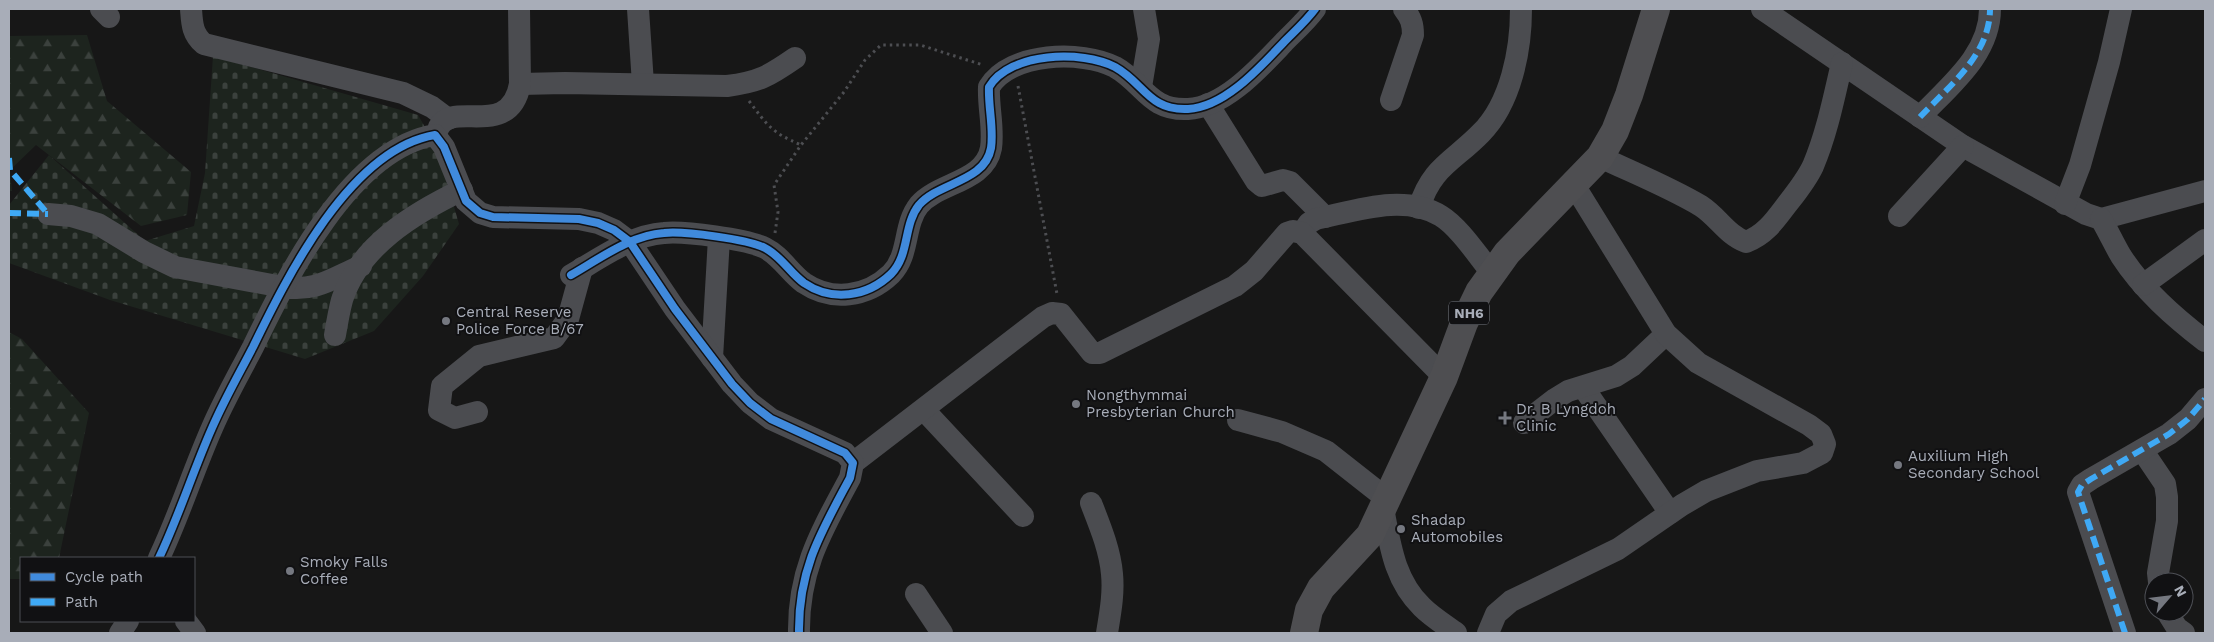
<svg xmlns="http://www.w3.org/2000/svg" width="2214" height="642" font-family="'Work Sans',sans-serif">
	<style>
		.forest { fill: url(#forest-firs) }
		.cemetery { fill: url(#cemetery-stones) }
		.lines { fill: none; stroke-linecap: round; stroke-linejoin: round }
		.path { stroke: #4d4e52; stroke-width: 3; stroke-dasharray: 2.5 4; stroke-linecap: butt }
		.minor { stroke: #4b4c50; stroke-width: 22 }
		.highway { stroke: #4e4e51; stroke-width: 28 }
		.quiet { stroke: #3fa9f5; stroke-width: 6; stroke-dasharray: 12 6; stroke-linecap: butt }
		.cycleway-casing { stroke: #111113; stroke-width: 11 }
		.cycleway { stroke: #408adc; stroke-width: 8 }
		.poi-dot { fill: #757880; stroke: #111113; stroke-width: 2 }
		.labels { text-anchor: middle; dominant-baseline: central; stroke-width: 4; stroke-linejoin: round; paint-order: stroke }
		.shield { fill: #111113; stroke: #7b7e86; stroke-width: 1 }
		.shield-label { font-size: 14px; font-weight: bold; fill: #a8adb8 }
		.poi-label { font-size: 15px; fill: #a8adb8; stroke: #111113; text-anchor: start }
	</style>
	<defs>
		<pattern id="forest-firs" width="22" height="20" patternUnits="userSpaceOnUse" patternTransform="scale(1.25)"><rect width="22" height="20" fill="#1d241e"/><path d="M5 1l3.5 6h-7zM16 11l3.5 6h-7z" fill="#3b413d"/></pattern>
		<pattern id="cemetery-stones" width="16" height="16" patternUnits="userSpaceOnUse" patternTransform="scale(1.25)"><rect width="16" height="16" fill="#1d241e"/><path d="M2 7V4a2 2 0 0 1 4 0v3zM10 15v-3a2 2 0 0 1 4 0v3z" fill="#3b413d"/></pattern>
	</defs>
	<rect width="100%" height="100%" fill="#171717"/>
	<g class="forest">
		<polygon points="87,35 107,101 191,172 187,215 141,226 36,145 10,170 12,191 9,191 9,36"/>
		<polygon points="9,332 22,339 89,413 59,558 21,558 21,579 9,579"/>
	</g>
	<polygon class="cemetery" points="213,56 418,115 437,148 459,224 423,276 374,331 305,359 110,300 9,263 9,205 49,155 145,241 194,226 205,173"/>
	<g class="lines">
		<g class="path">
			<polyline points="1018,86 1057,294"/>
			<path d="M749,101C768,126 771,132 801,145"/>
			<polyline points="775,233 778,212 774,185 801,145 844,92 865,60 881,45 920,45 983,65"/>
		</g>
		<g class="minor">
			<polyline points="101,9 109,17"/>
			<path d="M191,9C192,23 192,34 204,44L403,93L432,107L448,119"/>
			<polyline points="638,9 643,84"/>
			<polyline points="1762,9 1963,146 2086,214 2101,219 2205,191"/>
			<path d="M520,84L565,83L727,86C759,82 769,76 795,58"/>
			<polyline points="1141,87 1149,39 1144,9"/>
			<path d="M1391,100L1413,35C1413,24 1411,18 1404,9"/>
			<polyline points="1208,104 1256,181 1262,186 1283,180 1290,182 1325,217"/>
			<path d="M1920,117C1949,86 1990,55 1990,9"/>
			<path d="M439,127C452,100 510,140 520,84L519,9"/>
			<path d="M1600,157C1634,173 1669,187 1701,206C1718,217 1727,235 1746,242C1764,235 1773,223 1785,207C1795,194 1806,181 1813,166C1827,133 1834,97 1842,63"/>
			<polyline points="2065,204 2080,165 2109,62 2121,9"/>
			<path d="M1419,208C1431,167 1454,161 1481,133C1511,103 1521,50 1521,9"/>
			<path d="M48,214L71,216L98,224L144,252L175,267L283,287C316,292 331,279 361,266"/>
			<polyline points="1899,216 1963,146"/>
			<path d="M2101,219C2108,231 2114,244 2121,256C2143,290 2174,317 2205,341"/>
			<path d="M1302,233L1309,223L1316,219C1355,211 1404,193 1441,216C1459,227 1478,256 1492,273"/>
			<path d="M571,275C599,259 631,235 664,233C684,231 747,239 765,248C781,256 790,273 804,283C832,302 867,297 891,274C910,255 903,225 919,205C939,182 985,182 991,148C994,128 988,107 989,87C1010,52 1082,50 1115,67C1144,83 1149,111 1188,109C1226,107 1262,65 1286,40C1296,30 1307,20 1315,9"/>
			<polyline points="2143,285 2205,240"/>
			<path d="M335,335C337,323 339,311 342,300C359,246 414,213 462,190"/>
			<polyline points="712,358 719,238"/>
			<polyline points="1583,387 1670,513"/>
			<polyline points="924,410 1023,516"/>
			<polyline points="477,412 455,418 439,410 442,386 479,356 554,338 568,319 582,268"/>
			<polyline points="1238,420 1282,432 1326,451 1387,499"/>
			<polyline points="1524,423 1555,399 1568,391 1616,376 1632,366 1666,334"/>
			<polyline points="2142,450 2165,484 2167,497 2167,521 2158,573 2159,582"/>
			<polyline points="853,463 1043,317 1052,313 1061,314 1092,353 1100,353 1235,286 1254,271 1287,233 1293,231 1302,233 1444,377"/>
			<path d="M1091,503C1100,526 1110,550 1112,574C1114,594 1110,614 1107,633"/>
			<path d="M1383,508C1390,544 1394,580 1422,607C1432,617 1445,625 1456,633"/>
			<path d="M159,558C179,516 193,471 212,428C224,400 239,374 253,347C287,277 350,149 435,135L444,147L466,201L480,213L493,217L579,219L598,223L614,230L630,242L675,309L732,384L750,403L771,419L845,453L853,463L850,478C821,532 798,570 799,633"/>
			<polyline points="916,594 942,633"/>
			<polyline points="2167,612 2177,628 2184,633"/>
			<polyline points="186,621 195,633"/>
			<polyline points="120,633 128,621"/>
			<polyline points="1488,633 1496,614 1511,601 1618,549 1682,505 1706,491 1757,471 1803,463 1822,453 1825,444 1821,434 1809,425 1698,363 1666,334 1574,185"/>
			<polyline points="2125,633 2078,492 2082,485 2091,479 2169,434 2188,419 2205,399"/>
		</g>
		<polyline class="highway" points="1304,633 1309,610 1321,588 1370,535 1444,377 1464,323 1479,292 1507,253 1600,157 1615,131 1629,95 1656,9"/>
		<g class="quiet">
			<path d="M1920,117C1949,86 1990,55 1990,9"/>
			<polyline points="9,158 10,170 48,214"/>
			<polyline points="9,213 48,214"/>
			<polyline points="2125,633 2078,492 2082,485 2091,479 2169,434 2188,419 2205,399"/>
		</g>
		<defs>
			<g id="cycleway">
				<path d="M571,275C599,259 631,235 664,233C684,231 747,239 765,248C781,256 790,273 804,283C832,302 867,297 891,274C910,255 903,225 919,205C939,182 985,182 991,148C994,128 988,107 989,87C1010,52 1082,50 1115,67C1144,83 1149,111 1188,109C1226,107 1262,65 1286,40C1296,30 1307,20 1315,9"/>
				<path d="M159,558C179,516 193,471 212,428C224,400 239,374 253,347C287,277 350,149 435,135L444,147L466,201L480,213L493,217L579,219L598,223L614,230L630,242L675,309L732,384L750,403L771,419L845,453L853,463L850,478C821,532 798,570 799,633"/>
			</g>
		</defs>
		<use href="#cycleway" class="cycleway-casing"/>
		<use href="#cycleway" class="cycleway"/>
	</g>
	<g class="poi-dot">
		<circle cx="446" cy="321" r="5"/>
		<circle cx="1076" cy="404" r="5"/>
		<path d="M1502.5 410.5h5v5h5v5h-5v5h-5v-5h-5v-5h5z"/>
		<circle cx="1898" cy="465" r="5"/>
		<circle cx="1401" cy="529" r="5"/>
		<circle cx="290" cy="571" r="5"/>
	</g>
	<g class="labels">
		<rect class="shield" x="1449" y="301.5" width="40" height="23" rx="4"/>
		<g class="shield-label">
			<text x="1469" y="313">NH6</text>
		</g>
		<g class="poi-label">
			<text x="456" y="312">Central Reserve<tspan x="456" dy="17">Police Force B/67</tspan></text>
			<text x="1086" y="395">Nongthymmai<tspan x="1086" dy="17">Presbyterian Church</tspan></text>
			<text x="1516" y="409">Dr. B Lyngdoh<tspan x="1516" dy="17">Clinic</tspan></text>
			<text x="1908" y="456">Auxilium High<tspan x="1908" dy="17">Secondary School</tspan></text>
			<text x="1411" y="520">Shadap<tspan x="1411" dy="17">Automobiles</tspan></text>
			<text x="300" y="562">Smoky Falls<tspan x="300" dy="17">Coffee</tspan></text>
		</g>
	</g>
	<rect width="2214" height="642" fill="none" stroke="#a8adb8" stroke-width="20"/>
	<rect x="20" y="557" width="175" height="65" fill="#111113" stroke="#4d4f55"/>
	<rect x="30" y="573" width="25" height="8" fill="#408adc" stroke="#4d4f55"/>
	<text x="65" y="582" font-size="15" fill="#a8adb8">Cycle path</text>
	<rect x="30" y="598" width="25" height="8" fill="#3fa9f5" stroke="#4d4f55"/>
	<text x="65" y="607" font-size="15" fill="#a8adb8">Path</text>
	<g transform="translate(2169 597) rotate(62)"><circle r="24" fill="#111113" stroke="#4d4f55"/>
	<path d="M0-4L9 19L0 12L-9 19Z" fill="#757880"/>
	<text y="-8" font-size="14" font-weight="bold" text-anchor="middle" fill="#a8adb8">N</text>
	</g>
</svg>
